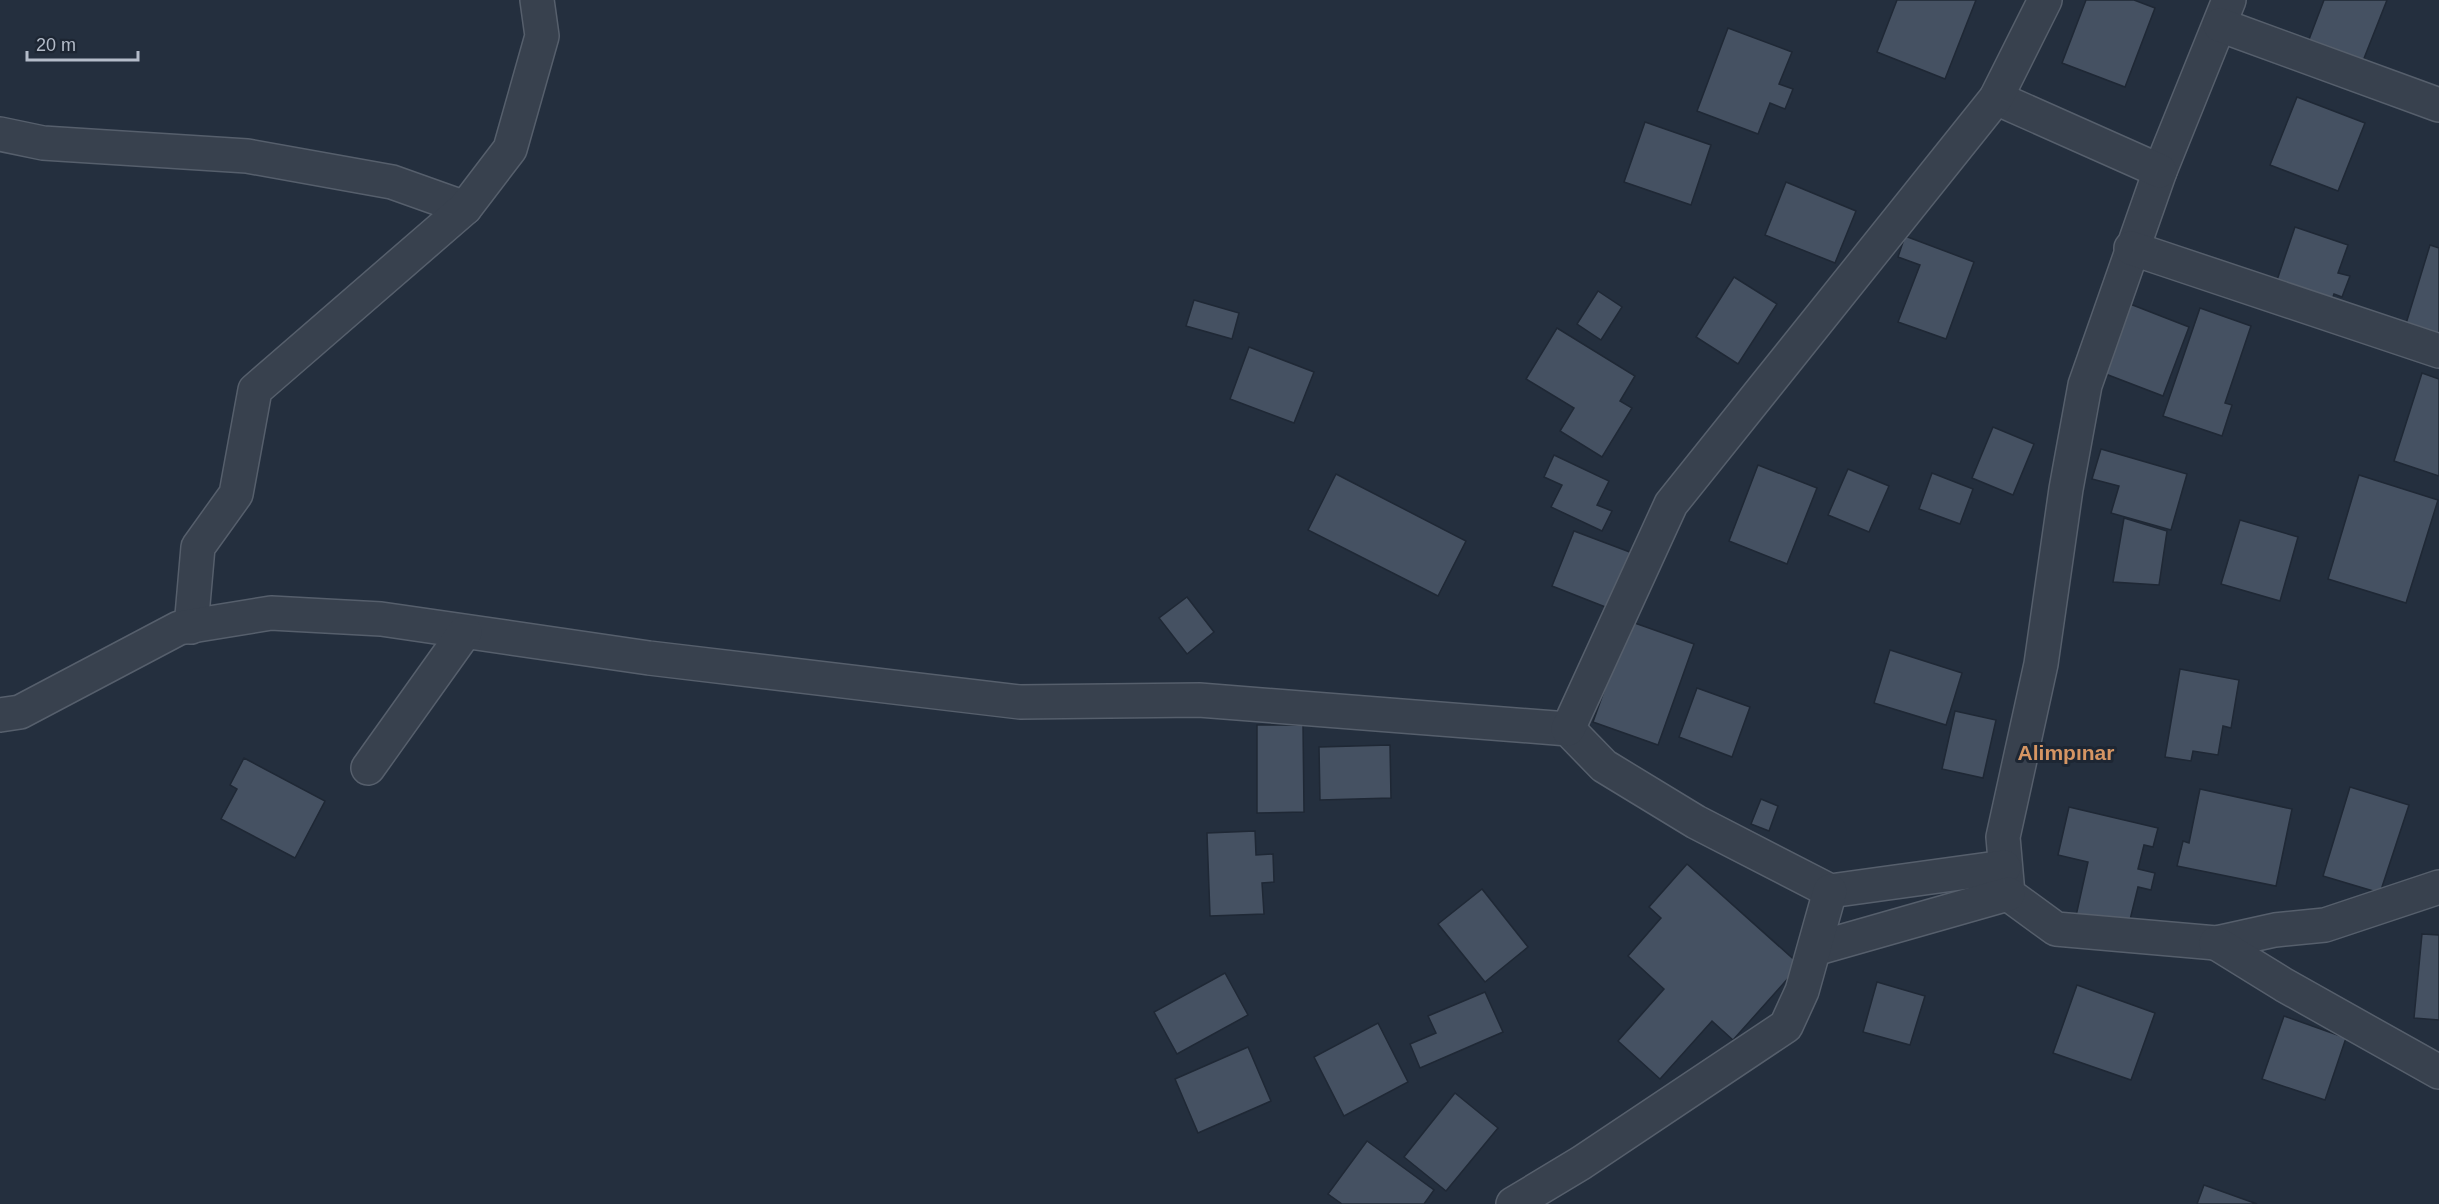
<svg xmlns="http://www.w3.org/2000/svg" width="2439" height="1204" font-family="Arial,sans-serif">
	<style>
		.building { fill: #455162; stroke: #1f2835; stroke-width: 1.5 }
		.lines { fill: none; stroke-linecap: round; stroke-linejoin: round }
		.minor-casing { stroke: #565f6c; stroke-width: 36 }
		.minor { stroke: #38414e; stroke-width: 33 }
		.labels { text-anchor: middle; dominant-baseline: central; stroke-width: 6; stroke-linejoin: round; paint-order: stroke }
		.quarter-label { font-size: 21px; font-weight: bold; fill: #d59563; stroke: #1d2633 }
	</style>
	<rect width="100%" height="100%" fill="#242f3e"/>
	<g class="building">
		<polygon points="1897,0 1976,0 1945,79 1877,52"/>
		<polygon points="2086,0 2134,0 2155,8 2125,87 2062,63"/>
		<polygon points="2324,0 2387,0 2359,71 2305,50"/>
		<polygon points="1728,28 1792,52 1779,84 1793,89 1785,109 1770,103 1758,134 1697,111"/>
		<polygon points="2297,97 2365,123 2338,191 2270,165"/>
		<polygon points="1645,122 1711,145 1691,205 1624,182"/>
		<polygon points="1786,182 1856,211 1835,263 1765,235"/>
		<polygon points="2295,227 2348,245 2338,273 2350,276 2342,297 2334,294 2329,308 2274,289"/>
		<polygon points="1905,236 1974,262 1946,339 1898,322 1920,265 1898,257"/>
		<polygon points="2430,245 2439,248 2439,337 2405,327"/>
		<polygon points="1734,277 1777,304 1738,364 1696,337"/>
		<polygon points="1598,291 1622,307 1601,340 1577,324"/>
		<polygon points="1194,300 1239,313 1232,339 1186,326"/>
		<polygon points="2130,304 2189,327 2163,396 2103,373"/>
		<polygon points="2200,308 2251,326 2225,403 2232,405 2222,436 2163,416"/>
		<polygon points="1557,328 1635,376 1620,401 1632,408 1602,457 1560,431 1574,408 1526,379"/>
		<polygon points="1249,347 1314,372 1294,423 1230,399"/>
		<polygon points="2422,373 2439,379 2439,476 2394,461"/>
		<polygon points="1993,427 2034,444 2013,495 1972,478"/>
		<polygon points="2101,449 2187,474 2171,530 2111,513 2119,486 2092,479"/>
		<polygon points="1554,455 1609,481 1597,505 1612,511 1602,531 1551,507 1562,485 1544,477"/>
		<polygon points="1758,465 1817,488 1787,564 1729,541"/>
		<polygon points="1848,469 1889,486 1869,532 1828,515"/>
		<polygon points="1932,473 1973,489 1960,524 1919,509"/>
		<polygon points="1336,474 1466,541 1438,596 1308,530"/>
		<polygon points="2359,475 2438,500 2406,603 2328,579"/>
		<polygon points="2124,518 2167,531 2159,585 2113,582"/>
		<polygon points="2240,520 2298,537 2280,601 2221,584"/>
		<polygon points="1574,531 1635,554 1613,610 1552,586"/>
		<polygon points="1187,597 1214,632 1187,654 1159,618"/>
		<polygon points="1629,621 1694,644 1658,745 1593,722"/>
		<polygon points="1890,650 1962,673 1946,725 1874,703"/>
		<polygon points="2180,669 2239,680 2231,728 2223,726 2218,755 2193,751 2191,761 2165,757"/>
		<polygon points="1697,688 1750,707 1732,757 1679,737"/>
		<polygon points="1955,711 1996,720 1983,778 1942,769"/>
		<polygon points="1257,725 1303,725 1304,812 1257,813"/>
		<polygon points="1390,745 1391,798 1320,800 1319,747"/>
		<polygon points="244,758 325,801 295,858 221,819 237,789 230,785"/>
		<polygon points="2350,787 2409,805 2380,893 2323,876"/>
		<polygon points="2200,789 2292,809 2276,886 2177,866 2183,841 2189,843"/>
		<polygon points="1761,799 1778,806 1769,831 1751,824"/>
		<polygon points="2069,807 2158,828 2153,847 2144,845 2138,869 2155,873 2151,890 2138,887 2128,928 2076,916 2088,862 2058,855"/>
		<polygon points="1255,831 1256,855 1273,854 1274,882 1262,883 1264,914 1210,916 1207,833"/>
		<polygon points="1687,864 1800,965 1733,1040 1712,1021 1660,1079 1618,1041 1664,989 1628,956 1661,918 1649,907"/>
		<polygon points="1482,889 1528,947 1485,982 1438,924"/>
		<polygon points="2422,934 2439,935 2439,1020 2414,1018"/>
		<polygon points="1225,973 1248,1015 1177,1054 1154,1012"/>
		<polygon points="1877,982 1925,996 1910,1045 1863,1032"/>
		<polygon points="2077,985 2155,1013 2131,1080 2053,1053"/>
		<polygon points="1485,992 1503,1032 1420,1068 1410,1044 1436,1033 1428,1016"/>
		<polygon points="2284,1016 2346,1038 2325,1100 2262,1079"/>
		<polygon points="1378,1023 1408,1082 1344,1116 1314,1057"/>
		<polygon points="1248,1047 1271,1101 1198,1133 1175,1079"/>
		<polygon points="1455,1093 1498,1128 1446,1191 1404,1157"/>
		<polygon points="1367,1141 1434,1190 1424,1204 1342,1204 1328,1194"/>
		<polygon points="2204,1185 2257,1204 2197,1204"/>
	</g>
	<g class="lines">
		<defs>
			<g id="minor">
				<polyline points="2229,0 2160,171 2085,385 2066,489 2041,664 2003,837 2008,894 2056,929 2216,943 2275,930 2325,925 2439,887"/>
				<polyline points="2220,25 2439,105"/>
				<polyline points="1996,98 2160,171"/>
				<polyline points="0,134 43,143 247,156 392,182 465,208"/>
				<polyline points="2131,248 2439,351"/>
				<polyline points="191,627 198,547 236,494 255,390 465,208 510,149 542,36 537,0"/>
				<polyline points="0,715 20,712 179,628 271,613 381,619 649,658 1020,702 1199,700 1568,729 1604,766 1696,822 1830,891 2004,867"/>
				<polyline points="1568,729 1671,504 1996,98 2045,0"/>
				<polyline points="368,768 465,632"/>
				<polyline points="2216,943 2284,985 2439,1072"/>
				<polyline points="1815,949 2008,894"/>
				<polyline points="1513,1204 1581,1163 1786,1026 1802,991 1830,891"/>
			</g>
		</defs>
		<use href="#minor" class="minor-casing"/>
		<use href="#minor" class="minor"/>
	</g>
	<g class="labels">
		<g class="quarter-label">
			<text x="2066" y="752">Alimpınar</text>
		</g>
	</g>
	<path d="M27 51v9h111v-9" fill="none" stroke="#b4bcc9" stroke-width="3"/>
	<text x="36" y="51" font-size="18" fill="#b4bcc9" stroke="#1d2633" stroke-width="4.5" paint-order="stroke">20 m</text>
</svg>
